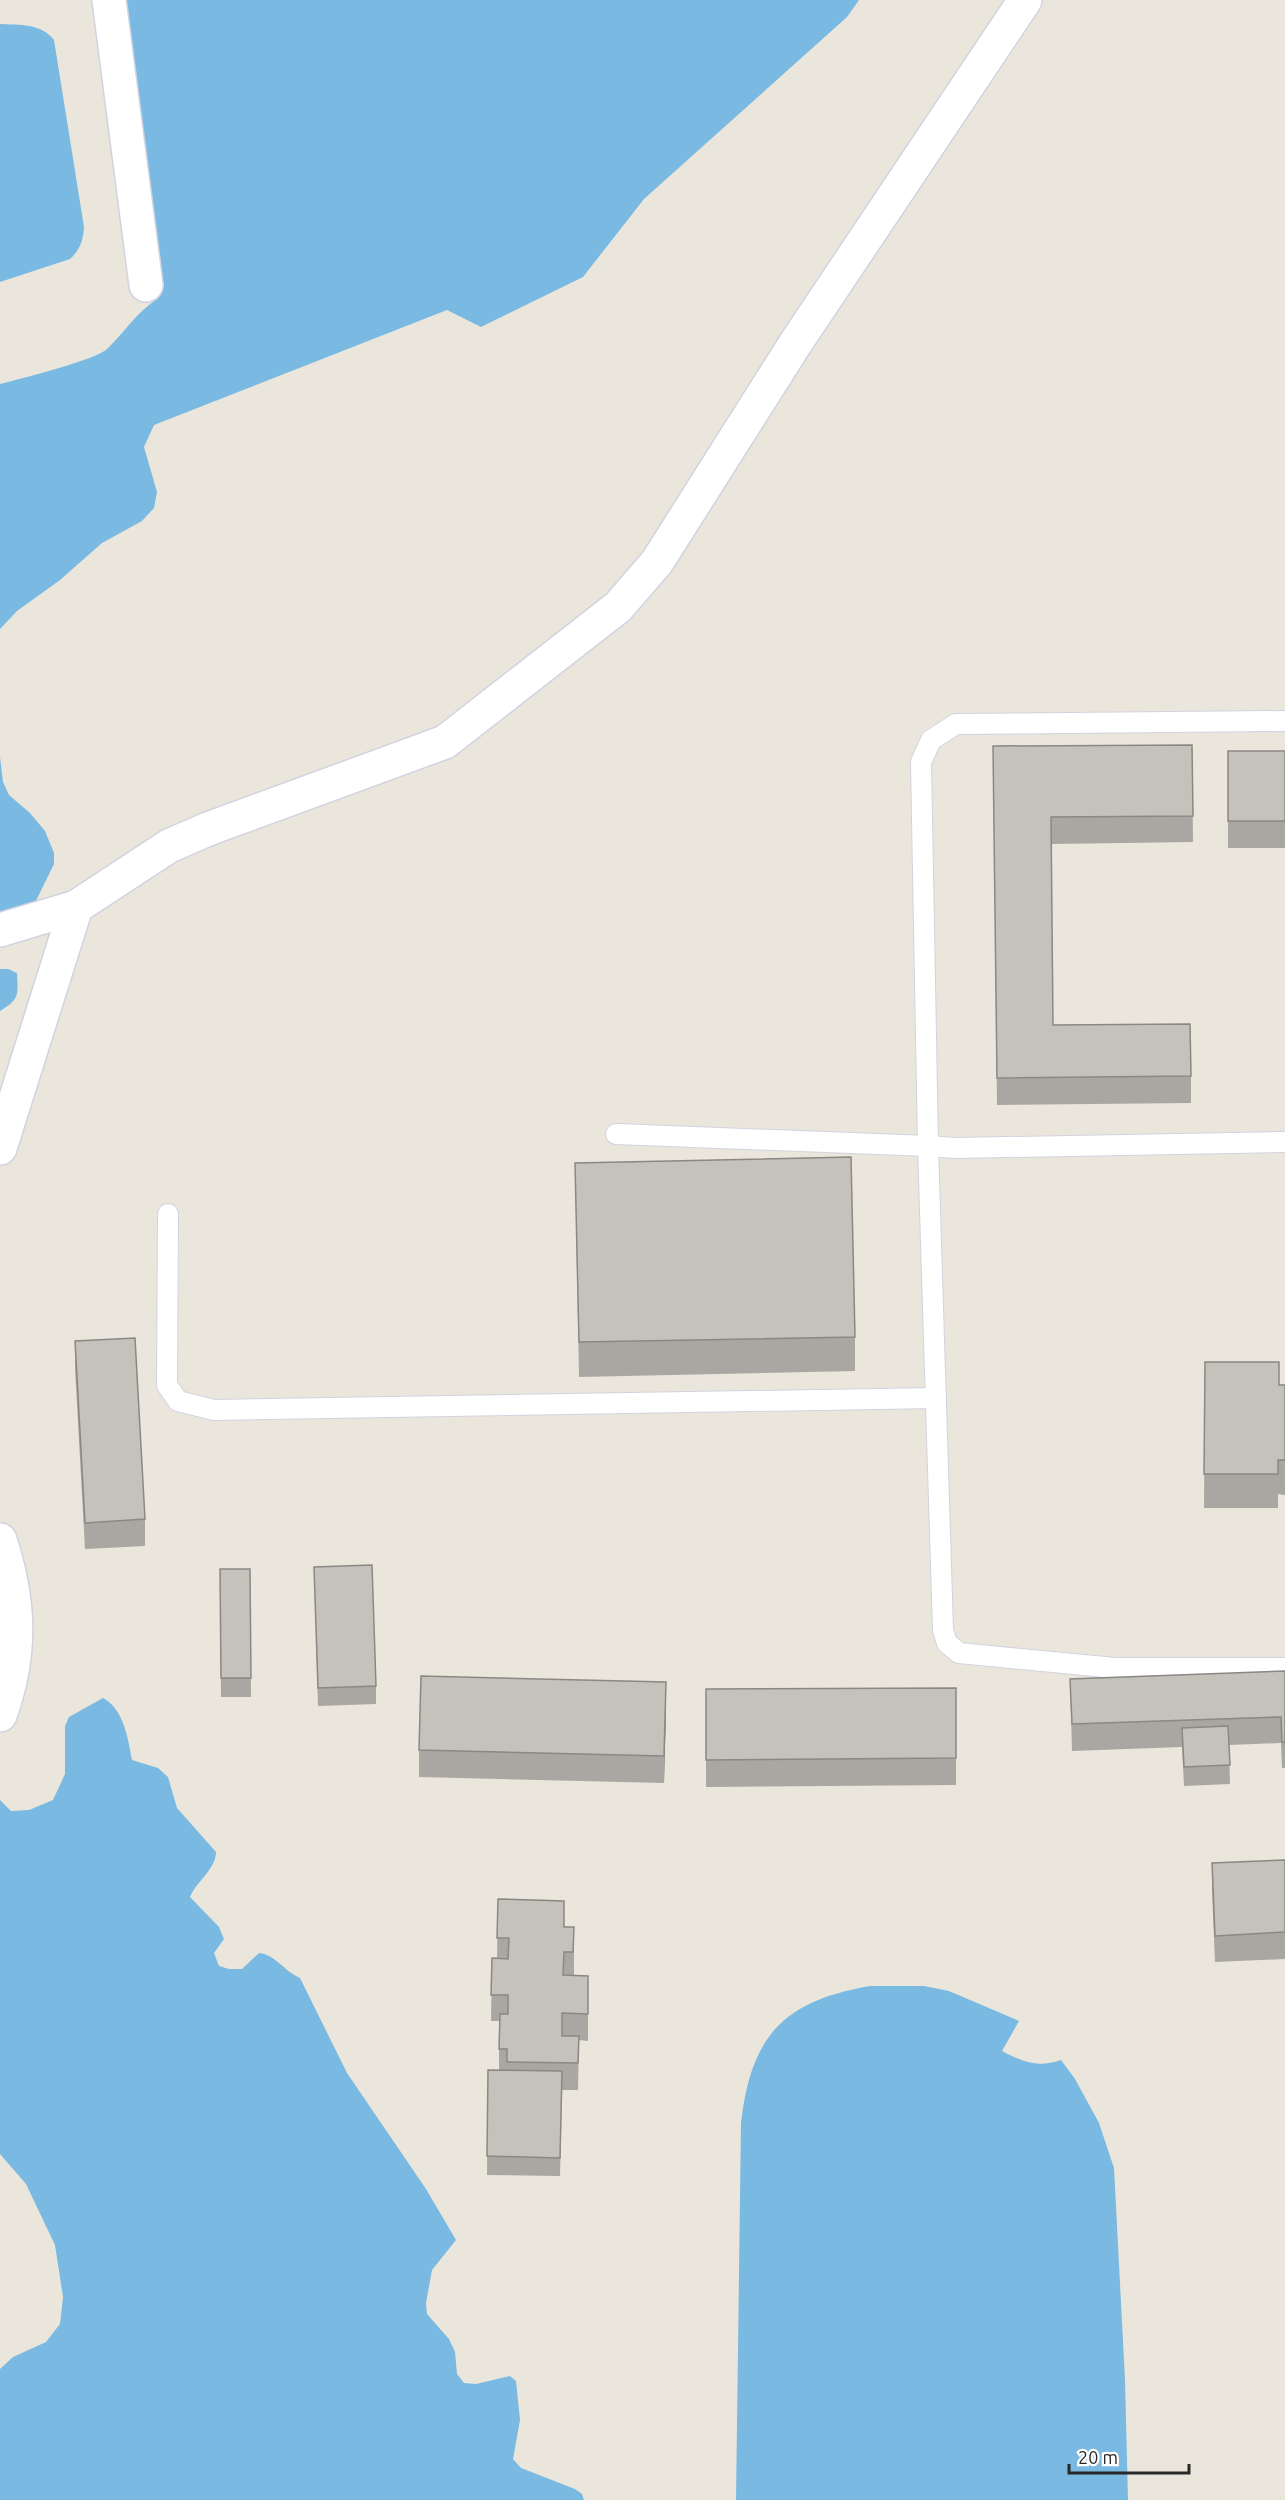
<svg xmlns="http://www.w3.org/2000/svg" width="1285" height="2500" font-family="Ubuntu,sans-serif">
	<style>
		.water { fill: #7ab9e1 }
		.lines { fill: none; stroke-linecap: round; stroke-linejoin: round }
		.service-casing { stroke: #d2d3e0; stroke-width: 22 }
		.minor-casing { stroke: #d2d3e0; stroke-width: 36 }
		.service { stroke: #fff; stroke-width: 20 }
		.minor { stroke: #fff; stroke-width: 33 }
		.wall { fill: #a9a7a2 }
		.shaded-wall { fill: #8a8884 }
		.building { fill: #c5c2bc; stroke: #8a8884; stroke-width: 1.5 }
	</style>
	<rect width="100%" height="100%" fill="#eae6dc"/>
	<g class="water">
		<path d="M124,0H859L847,17L644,199L583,277L481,327L447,310L154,425L144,447L157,492L154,508L142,521L102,543L60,580L17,611L0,629V384C20,379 95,360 107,349C126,331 134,315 157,299Z"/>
		<path d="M0,24C19,25 41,23 54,40L84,227C83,241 80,250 70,259L0,282Z"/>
		<polygon points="0,757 3,782 9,795 30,813 45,831 54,853 54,864 29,915 0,923"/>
		<path d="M0,969H8L17,973C18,995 20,999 0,1011Z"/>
		<path d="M103,1698C124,1709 128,1739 132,1760L158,1768L168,1777L177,1808L216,1852C216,1869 196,1882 190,1897L219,1927L224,1939L214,1953L219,1966L229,1969H242L259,1953C276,1955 284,1971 300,1978L347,2073L426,2189L456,2240L432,2270L426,2303L427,2314L449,2339L455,2352L457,2374L464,2383L476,2384L510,2376L516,2381L520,2420L513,2459L521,2468L575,2489L582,2494L584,2500H0V2369L13,2357L46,2342L60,2324L63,2297L55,2245L26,2184L0,2154V1800L11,1811L29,1810L53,1800L65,1774V1726L69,1717Z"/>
		<path d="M870,1986H924L949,1991L1019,2021L1002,2051C1023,2062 1037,2068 1061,2060L1075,2079L1099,2123L1114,2168L1125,2380L1128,2500H736L741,2123C751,2035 784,2001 870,1986Z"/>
	</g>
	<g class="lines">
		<defs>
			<g id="service">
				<polyline points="1285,721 956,724 931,740 921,762 928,1146 956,1148 1285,1142"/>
				<polyline points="616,1134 928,1146 943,1630 947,1643 959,1653 1115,1668 1285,1668"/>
				<polyline points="168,1214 167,1385 178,1401 214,1410 936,1398"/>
			</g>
			<g id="minor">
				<polyline points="109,0 146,285"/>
				<polyline points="0,930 76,907 169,846 208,829 445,742 618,607 657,562 795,344 1025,0"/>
				<polyline points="0,1148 76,907"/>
				<path d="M0,1540C20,1601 22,1655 0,1715"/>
			</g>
		</defs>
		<use href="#service" class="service-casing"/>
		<use href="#minor" class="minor-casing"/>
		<use href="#service" class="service"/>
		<use href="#minor" class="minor"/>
	</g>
	<g class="wall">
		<polygon points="1192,745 1193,842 1051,844 1053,1025 1191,1076 1191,1103 997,1105 993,746"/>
		<rect x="1228" y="751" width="57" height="97"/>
		<polygon points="575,1163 855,1337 855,1371 579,1377"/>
		<polygon points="75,1341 145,1519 145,1546 85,1549 75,1368"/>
		<polygon points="1205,1362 1279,1385 1285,1385 1285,1495 1278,1494 1278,1508 1204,1508"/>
		<polygon points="314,1567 376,1686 376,1704 318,1706"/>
		<polygon points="220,1569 250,1569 251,1697 221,1697"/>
		<polygon points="1285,1671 1285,1768 1282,1768 1281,1743 1229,1745 1230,1784 1184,1786 1182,1747 1072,1751 1070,1679"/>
		<polygon points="956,1688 956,1785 706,1787 706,1689"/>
		<polygon points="666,1709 664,1783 419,1777 419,1750"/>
		<polygon points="1285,1860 1285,1959 1215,1962 1212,1890 1212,1863"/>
		<polygon points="498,1899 564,1927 574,1927 574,1976 588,2003 588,2041 579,2040 578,2090 562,2090 560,2176 487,2175 488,2070 499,2070 499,2021 491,2021 492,1958 497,1958"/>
	</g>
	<polygon class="shaded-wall" points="666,1682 666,1709 664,1783 664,1756"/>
	<g class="building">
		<polygon points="1192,745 1193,816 1051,817 1053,1025 1190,1024 1191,1076 997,1078 993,746"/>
		<rect x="1228" y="751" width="57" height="70"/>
		<polygon points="851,1157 855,1337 579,1342 575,1163"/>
		<polygon points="135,1338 145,1519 85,1523 75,1341"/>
		<polygon points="1205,1362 1279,1362 1279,1385 1285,1385 1285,1460 1278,1460 1278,1474 1204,1474"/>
		<polygon points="372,1565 376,1686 318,1688 314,1567"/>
		<polygon points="220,1569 250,1569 251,1678 221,1678"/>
		<polygon points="1285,1671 1285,1742 1282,1742 1281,1717 1072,1724 1070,1679"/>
		<polygon points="421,1676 666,1682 664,1756 419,1750"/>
		<polygon points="956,1688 956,1758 706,1760 706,1689"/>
		<polygon points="1228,1726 1230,1765 1184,1767 1182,1728"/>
		<polygon points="1285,1860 1285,1932 1215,1936 1212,1863"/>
		<polygon points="498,1899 564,1901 564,1927 574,1927 573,1952 564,1952 563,1975 588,1976 588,2014 562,2013 562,2036 579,2036 578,2063 507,2062 507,2049 499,2049 500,2014 508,2014 508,1995 491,1995 492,1958 508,1959 509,1938 497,1938"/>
		<polygon points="488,2070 562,2071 560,2158 487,2156"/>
	</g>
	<path d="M1069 2464v9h120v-9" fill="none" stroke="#292929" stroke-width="3"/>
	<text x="1078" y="2464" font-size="18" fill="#292929" stroke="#ffffff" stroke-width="4.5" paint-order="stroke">20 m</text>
</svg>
